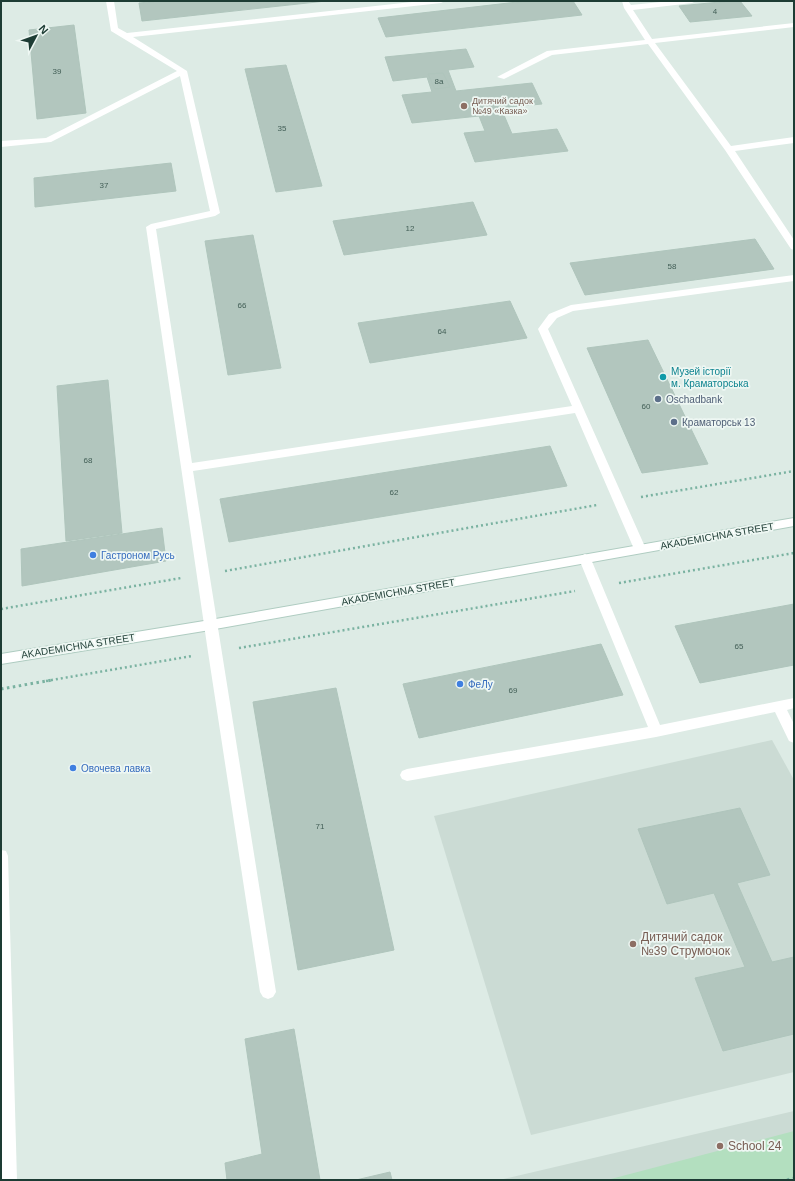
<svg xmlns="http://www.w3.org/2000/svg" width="795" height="1181" font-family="Helvetica,sans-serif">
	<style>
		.built { fill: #cbdbd4 }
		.green { fill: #b3dfbf }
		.building { fill: #b2c6be; stroke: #afc5bc }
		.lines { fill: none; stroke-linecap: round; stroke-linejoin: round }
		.secondary-casing { stroke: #afccc1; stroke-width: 2 }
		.path-far1 { stroke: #7ab2a1; stroke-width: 2.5; stroke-dasharray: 2 3; stroke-linecap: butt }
		.path { stroke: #7ab2a1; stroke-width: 3; stroke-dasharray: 2.5 3.5; stroke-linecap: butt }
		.lane { fill: #fff; fill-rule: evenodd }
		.secondary { fill: #fff; fill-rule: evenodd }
		.education-dot { fill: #8d6e63; stroke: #eef7f3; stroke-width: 1.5 }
		.culture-dot { fill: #0f9aa8; stroke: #eef7f3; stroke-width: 1.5 }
		.service-dot { fill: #5c6f8a; stroke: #eef7f3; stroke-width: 1.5 }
		.shop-dot { fill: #3f7fe0; stroke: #eef7f3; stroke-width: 1.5 }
		.labels { text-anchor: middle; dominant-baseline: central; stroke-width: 3.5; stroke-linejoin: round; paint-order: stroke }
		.number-label { font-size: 8px; fill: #425e56 }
		.far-education-label { font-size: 9px; fill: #785e54; stroke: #eef7f3; text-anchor: start }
		.culture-label { font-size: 10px; fill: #0d838f; stroke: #eef7f3; text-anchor: start }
		.service-label { font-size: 10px; fill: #4e5e75; stroke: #eef7f3; text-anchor: start }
		.street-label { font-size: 10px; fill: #1d3c34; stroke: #eef7f3 }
		.shop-label { font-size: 10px; fill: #366cbe; stroke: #eef7f3; text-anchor: start }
		.near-education-label { font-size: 12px; fill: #785e54; stroke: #eef7f3; text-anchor: start }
	</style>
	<rect width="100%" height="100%" fill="#ddebe5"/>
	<g class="built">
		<polygon points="772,740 794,780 794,1072 531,1135 434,816"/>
		<polygon points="794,1111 794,1180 499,1180"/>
	</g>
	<polygon class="green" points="794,1131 794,1180 607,1180"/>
	<g class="building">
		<polygon points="159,1 326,1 142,21 139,3"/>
		<polygon points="526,1 573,1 582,15 386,37 378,18"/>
		<polygon points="730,1 740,1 752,16 690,22 679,6"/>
		<polygon points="74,25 86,113 37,119 29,30"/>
		<polygon points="466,49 474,67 448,70 456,91 532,83 542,104 501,108 512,134 557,129 568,151 475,162 464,133 485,131 479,116 412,123 402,95 432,92 427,77 393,81 385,57"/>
		<polygon points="286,65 322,186 276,192 245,69"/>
		<polygon points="443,73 450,87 435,89 428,74"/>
		<polygon points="171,163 176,191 35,207 34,178"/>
		<polygon points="473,202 487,235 344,255 333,221"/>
		<polygon points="253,235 281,368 228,375 205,241"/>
		<polygon points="755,239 774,269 585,295 570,263"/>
		<polygon points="510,301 527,338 370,363 358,323"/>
		<polygon points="648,340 708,464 642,473 587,348"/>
		<polygon points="108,380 122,533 66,541 57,386"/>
		<polygon points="550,446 567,486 229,542 220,499"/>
		<polygon points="162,528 166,561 22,586 21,549"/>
		<polygon points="794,604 794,665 700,683 675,626"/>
		<polygon points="601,644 623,695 419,738 403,684"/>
		<polygon points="336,688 394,950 298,970 253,702"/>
		<polygon points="740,808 770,875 737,883 772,962 794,957 794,1034 723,1051 695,978 745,967 714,893 667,904 638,829"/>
		<polygon points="294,1029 320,1180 227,1180 225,1163 262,1154 245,1039"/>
		<polygon points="390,1172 392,1180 356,1180"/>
	</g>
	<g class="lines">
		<defs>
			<polygon id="secondary" points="794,518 794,526 204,631 1,664 1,654 204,621"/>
		</defs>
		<use href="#secondary" class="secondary-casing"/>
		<g class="path-far1">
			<polyline points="641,497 794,471"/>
			<polyline points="225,571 597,505"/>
			<polyline points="619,583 794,553"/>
			<polyline points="1,609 181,578"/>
			<polyline points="239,648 575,591"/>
			<polyline points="46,681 192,656"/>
		</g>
		<g class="path">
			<polyline points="1,689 52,680"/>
			<polyline points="787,1180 794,1178"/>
		</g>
		<g class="lane">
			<polygon points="106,1 114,1 118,28 127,33 421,1 445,1 441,3 133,37 187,71 220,213 215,216 156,229 192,463 572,406 538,329 549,314 571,305 794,275 794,281 573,311 557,318 548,329 646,549 644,552 636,552 634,549 575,413 193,471 276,992 273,997 268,999 263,997 260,992 208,652 146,227 151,224 210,211 180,76 51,142 1,147 1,141 46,138 177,71 111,31"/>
			<polygon points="622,1 628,1 631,5 671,1 696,1 692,3 633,10 652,39 794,23 794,27 655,43 731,146 794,137 794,143 735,151 794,240 794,250 791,249 725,150 648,44 552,55 504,79 497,77 547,51 645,40 624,8"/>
			<polygon points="585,554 589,556 591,559 660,725 794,698 794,708 787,710 794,724 794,743 789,741 775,712 656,737 407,781 402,779 400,775 402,771 407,769 648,727 579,559 581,556"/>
			<polygon points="1,850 6,851 8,856 17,1180 1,1180"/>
		</g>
		<use href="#secondary" class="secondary"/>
	</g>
	<g class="education-dot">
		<circle cx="464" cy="106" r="4"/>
		<circle cx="633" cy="944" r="4"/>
		<circle cx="720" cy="1146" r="4"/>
	</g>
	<circle class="culture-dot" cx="663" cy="377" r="4"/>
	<g class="service-dot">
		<circle cx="658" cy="399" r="4"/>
		<circle cx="674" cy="422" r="4"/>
	</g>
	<g class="shop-dot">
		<circle cx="93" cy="555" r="4"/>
		<circle cx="460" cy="684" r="4"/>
		<circle cx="73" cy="768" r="4"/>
	</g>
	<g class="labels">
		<g class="number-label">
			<text x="715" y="11">4</text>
			<text x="57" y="71">39</text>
			<text x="439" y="81">8а</text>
			<text x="282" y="128">35</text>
			<text x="104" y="185">37</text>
			<text x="410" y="228">12</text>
			<text x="672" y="266">58</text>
			<text x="242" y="305">66</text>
			<text x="442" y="331">64</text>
			<text x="646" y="406">60</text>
			<text x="88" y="460">68</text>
			<text x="394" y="492">62</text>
			<text x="739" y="646">65</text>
			<text x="513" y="690">69</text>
			<text x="320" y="826">71</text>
		</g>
		<g class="far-education-label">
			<text x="472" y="101">Дитячий садок<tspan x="472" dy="10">№49 «Казка»</tspan></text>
		</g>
		<g class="culture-label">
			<text x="671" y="371">Музей історії<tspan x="671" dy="12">м. Краматорська</tspan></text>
		</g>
		<g class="service-label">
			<text x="666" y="399">Oschadbank</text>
			<text x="682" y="422">Краматорськ 13</text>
		</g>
		<g class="street-label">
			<text transform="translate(717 536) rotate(-10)">AKADEMICHNA STREET</text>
			<text transform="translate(398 592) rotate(-10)">AKADEMICHNA STREET</text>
			<text transform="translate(78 646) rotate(-9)">AKADEMICHNA STREET</text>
		</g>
		<g class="shop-label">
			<text x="101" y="555">Гастроном Русь</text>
			<text x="468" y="684">ФеЛу</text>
			<text x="81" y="768">Овочева лавка</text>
		</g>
		<g class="near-education-label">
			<text x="641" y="937">Дитячий садок<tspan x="641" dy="14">№39 Струмочок</tspan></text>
			<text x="728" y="1146">School 24</text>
		</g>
	</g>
	<rect width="795" height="1181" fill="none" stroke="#1d3c34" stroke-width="4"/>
	<g transform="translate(36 36) rotate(49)" stroke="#eef7f3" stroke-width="3" paint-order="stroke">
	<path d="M0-3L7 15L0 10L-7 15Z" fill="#1d3c34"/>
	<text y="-6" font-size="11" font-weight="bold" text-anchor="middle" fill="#1d3c34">N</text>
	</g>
</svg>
